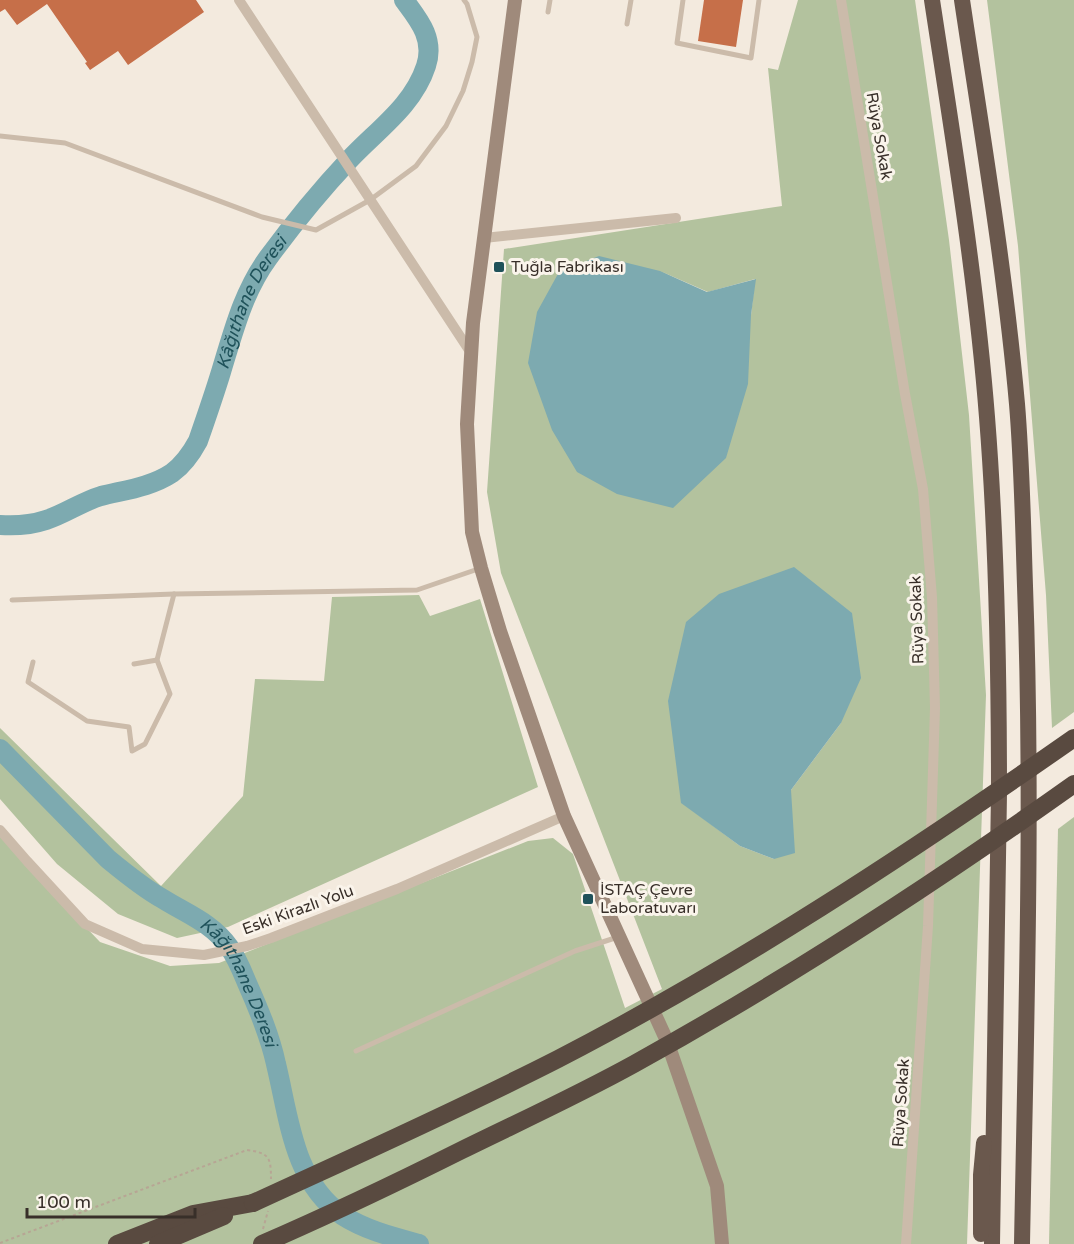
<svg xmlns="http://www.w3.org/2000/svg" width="1074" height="1244" font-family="'Varela Round',sans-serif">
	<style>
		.green { fill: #b3c29e; fill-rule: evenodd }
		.water { fill: #7daab0 }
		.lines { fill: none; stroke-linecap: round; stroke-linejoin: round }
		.river { stroke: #7daab0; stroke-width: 20 }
		.building { fill: #c66f49 }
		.path { stroke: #b7a594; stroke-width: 2; stroke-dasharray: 3 3; stroke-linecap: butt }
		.service { stroke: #cbbbaa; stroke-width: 5 }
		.minor { stroke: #cbbbaa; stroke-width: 10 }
		.secondary { stroke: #9f8a7b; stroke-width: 14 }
		.trunk { stroke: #6a584d; stroke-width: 16 }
		.motorway { stroke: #594a40; stroke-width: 18 }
		.motorway-bridge { stroke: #594a40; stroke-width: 18 }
		.poi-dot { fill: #1f525a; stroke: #faf4eb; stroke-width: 2 }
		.labels { text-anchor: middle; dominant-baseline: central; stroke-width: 6; stroke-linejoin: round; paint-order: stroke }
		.street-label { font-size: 16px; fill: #382f29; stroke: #faf4eb }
		.poi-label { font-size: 16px; fill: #382f29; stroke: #faf4eb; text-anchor: start }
		.water-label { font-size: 18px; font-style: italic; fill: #1f525a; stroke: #faf4eb }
	</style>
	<rect width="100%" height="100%" fill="#f3eade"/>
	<g class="green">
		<path d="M798,0H915L949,240L969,415L986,695L967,1244H0V836L58,898L100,942L170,966L219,963L528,841L553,838L573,854L625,1008L662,989L501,573L487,492L504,249L782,206L768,68L778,70ZM660,271L708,292L755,279L751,315ZM841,723L791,790L774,859L740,846L681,802Z"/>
		<polygon points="987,0 1074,0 1074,712 1052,728 1046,595 1018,246"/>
		<polygon points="419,595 430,616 480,599 538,787 228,927 177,938 118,914 57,864 0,799 0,728 161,886 243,796 255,679 324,681 332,597"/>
		<polygon points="1074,817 1074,1244 1049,1244 1058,829"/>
	</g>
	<g class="water">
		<polygon points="599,256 660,271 707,292 756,279 751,315 748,384 726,458 673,508 617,494 577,472 552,430 528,363 537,312 559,272"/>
		<polygon points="794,567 852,613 861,678 841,723 791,790 795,853 774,859 740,846 681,803 668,701 686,622 719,594"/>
	</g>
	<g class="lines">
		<g class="river">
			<path id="s1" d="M0,525C16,526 31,525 46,520C65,514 81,502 101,496C125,490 151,487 172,473C183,465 191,454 198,441C206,418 214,395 221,372C233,333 243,292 268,258C293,224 320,191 349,160C377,130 413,106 426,66C435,39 419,20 404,0"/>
			<path id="s2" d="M0,749L108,859C125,873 143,888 163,899C187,914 212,923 229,947C237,958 242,971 247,983C259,1010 270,1036 276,1064C289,1117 293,1181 342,1215C365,1230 393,1237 419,1244"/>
		</g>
	</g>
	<g class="building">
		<polygon points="0,0 196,0 204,12 128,65 118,51 90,70 85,63 87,62 47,4 17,25 5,9 0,12"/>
		<polygon points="704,0 743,0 736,47 698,41"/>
	</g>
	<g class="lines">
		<g class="path">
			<polyline points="263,1229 268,1211"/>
			<path d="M0,1243L247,1150C269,1153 271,1157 271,1179"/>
		</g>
		<g class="service">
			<polyline points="683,0 677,43 751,58 759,0"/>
			<polyline points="548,12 550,0"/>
			<polyline points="627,24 631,0"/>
			<polyline points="0,136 65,143 262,217 316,230 370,200 416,166 446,126 463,91 472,62 477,37 467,4 464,0"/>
			<polyline points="12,600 174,594 417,590 481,568"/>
			<polyline points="33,662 28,682 87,721 129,727 132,751 145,744 170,694 157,660 174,594"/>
			<polyline points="134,664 157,660"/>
			<polyline points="356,1051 575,951 618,937"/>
		</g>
		<g class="minor">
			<polyline points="239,0 471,353"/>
			<polyline points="841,0 905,394 923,489 932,597 935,708 928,926 906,1244"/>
			<polyline points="484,238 676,218"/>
			<polyline points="0,830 27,861 85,924 142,949 204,955 247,946 271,938 397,889 564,816"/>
		</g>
		<polyline class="secondary" points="515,0 473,323 467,424 472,532 481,568 500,631 564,816 667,1041 717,1186 722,1244"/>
		<g class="trunk">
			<path d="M932,0C953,138 976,277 987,417C997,542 999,667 999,793C998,943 995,1093 992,1244"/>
			<path d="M962,0C982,134 1005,269 1017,404C1022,464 1023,525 1025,586C1033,805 1026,1025 1022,1244"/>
			<polyline points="981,1234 981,1175 984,1143"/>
		</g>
		<g class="motorway">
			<polyline points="117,1244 193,1214 253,1203"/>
			<polyline points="158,1244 224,1216"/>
		</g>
		<g class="motorway-bridge">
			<path d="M253,1203C355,1156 458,1110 558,1059C738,966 908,854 1074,738"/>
			<path d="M262,1244C329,1215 396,1183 462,1150C519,1122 578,1095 634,1064C786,980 932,885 1074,784"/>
		</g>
	</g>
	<g class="poi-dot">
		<rect x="493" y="261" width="12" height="12" rx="3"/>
		<rect x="582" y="893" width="12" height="12" rx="3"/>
	</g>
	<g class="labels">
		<g class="street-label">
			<text transform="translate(879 136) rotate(80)">Rüya Sokak</text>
			<text transform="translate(917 620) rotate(-92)">Rüya Sokak</text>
			<text transform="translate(298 910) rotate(-20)">Eski Kirazlı Yolu</text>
			<text transform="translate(901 1103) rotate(-86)">Rüya Sokak</text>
		</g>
		<g class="poi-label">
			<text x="511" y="267">Tuğla Fabrikası</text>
			<text x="600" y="890">İSTAÇ Çevre<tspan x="600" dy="18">Laboratuvarı</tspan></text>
		</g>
		<g class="water-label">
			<text stroke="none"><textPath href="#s1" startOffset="372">Kâğıthane Deresi</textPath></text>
			<text stroke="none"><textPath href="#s2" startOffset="340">Kâğıthane Deresi</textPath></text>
		</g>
	</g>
	<path d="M27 1208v9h168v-9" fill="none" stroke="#382f29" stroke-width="3"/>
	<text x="36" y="1208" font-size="18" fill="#382f29" stroke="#faf4eb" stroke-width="4.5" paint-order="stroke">100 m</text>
</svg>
